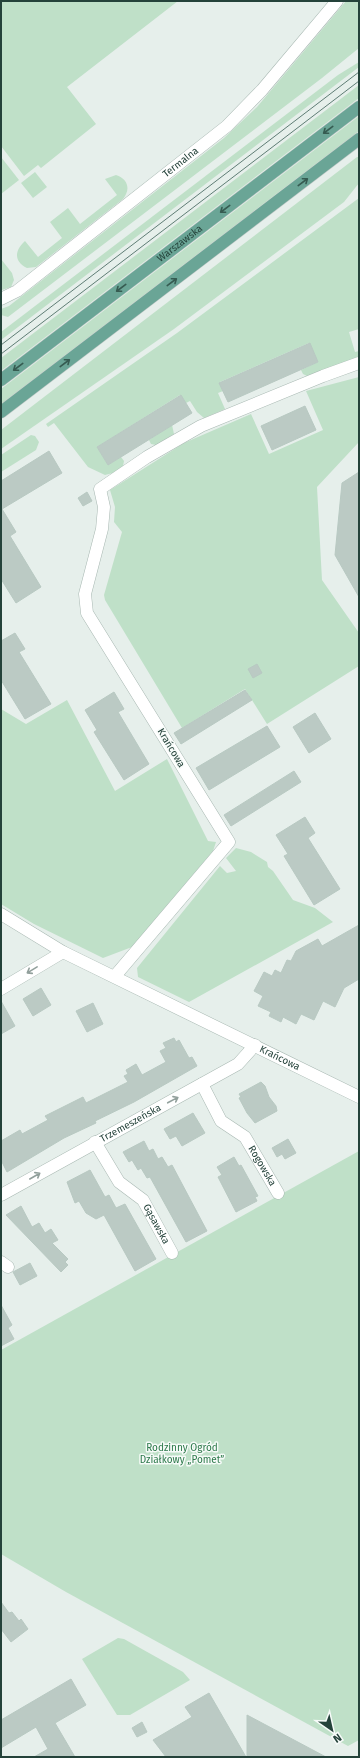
<svg xmlns="http://www.w3.org/2000/svg" width="360" height="1758" font-family="'Fira Sans',sans-serif">
	<style>
		.green { fill: #bfe0c8 }
		.building { fill: #bbcac4; stroke: #b8c9c2 }
		.lines { fill: none; stroke-linecap: round; stroke-linejoin: round }
		.minor-casing { stroke: #a8b8b2; stroke-width: 13 }
		.major-casing { stroke: #c2cac8; stroke-width: 13 }
		.minor { stroke: #fff; stroke-width: 12 }
		.major { stroke: #6aa596; stroke-width: 12 }
		.tram { stroke: #5f7d75; stroke-width: 1 }
		.oneway { stroke: #365b51 }
		.oneway2 { stroke: #92a09c }
		.labels { text-anchor: middle; dominant-baseline: central; stroke-width: 3; stroke-linejoin: round; paint-order: stroke }
		.street-label { font-size: 10px; fill: #24423a; stroke: #f7fbf9 }
		.park-label { font-size: 10px; fill: #2d7a4b; stroke: #f7fbf9 }
	</style>
	<rect width="100%" height="100%" fill="#e6efeb"/>
	<g class="green">
		<polygon points="1,1 178,1 67,87 96,124 41,168 38,165 24,176 1,146"/>
		<polygon points="346,1 359,1 359,48 322,78 8,317 1,315 1,309 9,306 224,138 257,107"/>
		<polygon points="359,62 359,67 1,340 1,332 338,75"/>
		<polygon points="359,85 359,98 1,371 1,358"/>
		<polygon points="359,116 359,131 1,404 1,389"/>
		<polygon points="1,157 19,180 1,194"/>
		<polygon points="357,157 359,157 359,183 344,202 174,329 1,449 1,430"/>
		<polygon points="35,172 47,187 33,198 21,183"/>
		<path d="M116,175C128,179 131,189 123,199L36,267L27,268C13,261 15,250 25,241L38,257L62,238L50,222L68,208L80,224L117,195L105,179Z"/>
		<polygon points="359,198 359,329 349,332 355,352 359,351 359,358 307,376 303,374 301,370 318,362 309,343 220,382 223,391 218,393 225,409 204,418 197,412 190,401 186,403 180,395 97,447 108,465 121,457 124,461 123,466 113,473 105,475 88,467 54,423 48,427 46,424 177,333"/>
		<polygon points="1,259 12,273 14,280 11,287 2,290"/>
		<polygon points="359,377 359,442 317,487 322,580 359,633 359,666 267,724 245,689 182,728 105,600 104,595 122,532 114,522 115,507 110,490 184,443 251,414 269,454 323,430 306,391"/>
		<polygon points="172,425 174,434 156,445 151,444 149,440"/>
		<polygon points="31,435 35,436 39,442 36,450 1,472 1,455"/>
		<polygon points="67,700 115,791 167,759 208,841 216,842 213,851 132,947 103,958 34,924 1,904 1,709 26,724"/>
		<polygon points="236,848 251,852 267,862 268,867 273,871 293,900 315,908 333,922 189,1002 138,977 137,968 220,866 227,873 236,871 226,858"/>
		<polygon points="359,1151 359,1740 348,1746 66,1592 1,1554 1,1350"/>
		<polygon points="118,1638 124,1639 183,1672 190,1680 130,1715 117,1715 82,1659"/>
	</g>
	<g class="building">
		<polygon points="310,343 318,362 228,402 219,383"/>
		<polygon points="181,395 192,413 108,465 97,447"/>
		<polygon points="305,406 316,430 272,450 261,426"/>
		<polygon points="49,451 62,473 2,509 16,532 10,536 41,587 16,603 1,579 1,481"/>
		<polygon points="359,472 359,597 335,555 342,483"/>
		<polygon points="87,492 92,501 83,506 78,498"/>
		<polygon points="15,633 25,649 19,652 51,704 25,719 1,680 1,641"/>
		<polygon points="257,664 262,673 253,678 248,669"/>
		<polygon points="245,690 252,700 181,744 174,733"/>
		<polygon points="114,692 124,709 118,712 149,764 124,780 94,732 97,730 85,710"/>
		<polygon points="315,713 331,739 309,753 293,727"/>
		<polygon points="267,726 280,747 209,790 196,768"/>
		<polygon points="294,771 301,782 231,826 224,815"/>
		<polygon points="305,817 315,833 308,838 340,889 314,905 284,856 288,854 276,835"/>
		<polygon points="359,925 359,979 344,988 335,1007 323,1001 314,1020 301,1014 296,1024 283,1017 281,1022 269,1016 271,1012 258,1006 263,996 254,991 264,972 272,976 275,970 281,973 287,960 291,961 296,951 318,939 322,946"/>
		<polygon points="41,988 51,1005 33,1016 23,999"/>
		<polygon points="1,1001 15,1026 1,1034"/>
		<polygon points="93,1003 103,1024 87,1032 76,1011"/>
		<polygon points="174,1038 176,1042 179,1040 189,1058 192,1057 197,1066 134,1102 95,1121 96,1123 64,1138 7,1172 1,1160 1,1141 20,1130 22,1134 48,1120 45,1116 83,1097 86,1103 128,1082 124,1076 128,1074 126,1070 136,1064 142,1075 166,1062 160,1051 166,1048 163,1043"/>
		<polygon points="261,1082 265,1086 269,1097 276,1106 277,1111 255,1123 247,1113 239,1098 241,1097 239,1094"/>
		<polygon points="193,1113 205,1133 182,1146 176,1136 170,1139 164,1129"/>
		<polygon points="288,1139 296,1153 285,1159 282,1154 277,1157 272,1148"/>
		<polygon points="144,1141 149,1151 153,1149 158,1159 162,1157 168,1167 172,1165 207,1231 186,1242 150,1177 147,1178 141,1168 138,1170 132,1160 129,1162 123,1152"/>
		<polygon points="234,1157 239,1166 241,1165 258,1196 255,1197 257,1201 236,1212 218,1177 222,1175 217,1167"/>
		<polygon points="90,1170 105,1197 109,1195 116,1208 125,1204 156,1259 135,1271 104,1215 96,1219 86,1213 79,1201 75,1203 67,1182"/>
		<polygon points="21,1206 32,1227 39,1223 45,1233 51,1229 58,1240 52,1243 68,1259 65,1262 68,1265 61,1272 6,1215"/>
		<polygon points="30,1263 37,1276 20,1285 13,1272"/>
		<polygon points="1,1305 12,1325 8,1328 14,1339 1,1346"/>
		<polygon points="1,1602 9,1613 12,1612 19,1621 21,1619 28,1629 11,1642 1,1629"/>
		<polygon points="71,1679 86,1705 55,1723 75,1757 34,1757 48,1749 36,1727 1,1748 1,1720"/>
		<polygon points="209,1693 246,1757 166,1757 153,1740 192,1717 185,1707"/>
		<polygon points="247,1715 326,1757 247,1757"/>
		<polygon points="142,1722 147,1732 137,1737 132,1728"/>
	</g>
	<g class="lines">
		<defs>
			<g id="minor">
				<path id="s1" d="M1,299L17,291L227,126L262,90L337,1"/>
				<path id="s2" d="M1,914L63,952L359,1097"/>
				<polyline points="115,976 229,842 87,613 85,594 102,529 104,507 100,489 147,457 201,426 323,376 359,363"/>
				<polyline points="1,989 63,952"/>
				<path id="s3" d="M202,1084L221,1121L245,1137L278,1193"/>
				<path id="s4" d="M95,1142L119,1182L143,1200L172,1253"/>
				<path id="s5" d="M1,1195L238,1064L255,1045"/>
				<polyline points="1,1262 8,1267"/>
			</g>
			<g id="major">
				<path id="s6" d="M1,380L359,107"/>
				<polyline points="1,412 359,139"/>
			</g>
		</defs>
		<use href="#minor" class="minor-casing"/>
		<use href="#major" class="major-casing"/>
		<use href="#minor" class="minor"/>
		<use href="#major" class="major"/>
		<g class="tram">
			<polyline points="1,345 359,72"/>
			<polyline points="1,354 359,81"/>
		</g>
	</g>
	<defs><path id="oneway-shaft" d="M-6 0H5M1.5-3L5.5 0L1.5 3" fill="none" stroke-width="1.6" stroke-linecap="round" stroke-linejoin="round"/></defs>
	<g class="oneway">
		<use href="#oneway-shaft" transform="translate(328 130) rotate(143)"/>
		<use href="#oneway-shaft" transform="translate(303 182) rotate(-37)"/>
		<use href="#oneway-shaft" transform="translate(225 209) rotate(143)"/>
		<use href="#oneway-shaft" transform="translate(172 282) rotate(-37)"/>
		<use href="#oneway-shaft" transform="translate(121 288) rotate(143)"/>
		<use href="#oneway-shaft" transform="translate(65 363) rotate(-37)"/>
		<use href="#oneway-shaft" transform="translate(18 367) rotate(143)"/>
	</g>
	<g class="oneway2">
		<use href="#oneway-shaft" transform="translate(32 970) rotate(149)"/>
		<use href="#oneway-shaft" transform="translate(173 1100) rotate(-28)"/>
		<use href="#oneway-shaft" transform="translate(35 1176) rotate(-30)"/>
	</g>
	<g class="labels">
		<g class="street-label">
			<text stroke="none"><textPath href="#s1" startOffset="226">Termalna</textPath></text>
			<text stroke="none"><textPath href="#s6" startOffset="225">Warszawska</textPath></text>
			<text transform="translate(171 748) rotate(59)">Krańcowa</text>
			<text stroke="none"><textPath href="#s2" startOffset="314">Krańcowa</textPath></text>
			<text stroke="none"><textPath href="#s5" startOffset="148">Trzemeszeńska</textPath></text>
			<text stroke="none"><textPath href="#s3" startOffset="104">Rogowska</textPath></text>
			<text stroke="none"><textPath href="#s4" startOffset="104">Gąsawska</textPath></text>
		</g>
		<g class="park-label">
			<text x="182" y="1448">Rodzinny Ogród<tspan x="182" dy="12">Działkowy „Pomet”</tspan></text>
		</g>
	</g>
	<rect width="360" height="1758" fill="none" stroke="#24423a" stroke-width="4"/>
	<g transform="translate(332 1730) rotate(146)" stroke="#f7fbf9" stroke-width="3" paint-order="stroke">
	<path d="M0-3L7 15L0 10L-7 15Z" fill="#24423a"/>
	<text y="-6" font-size="11" font-weight="bold" text-anchor="middle" fill="#24423a">N</text>
	</g>
</svg>
